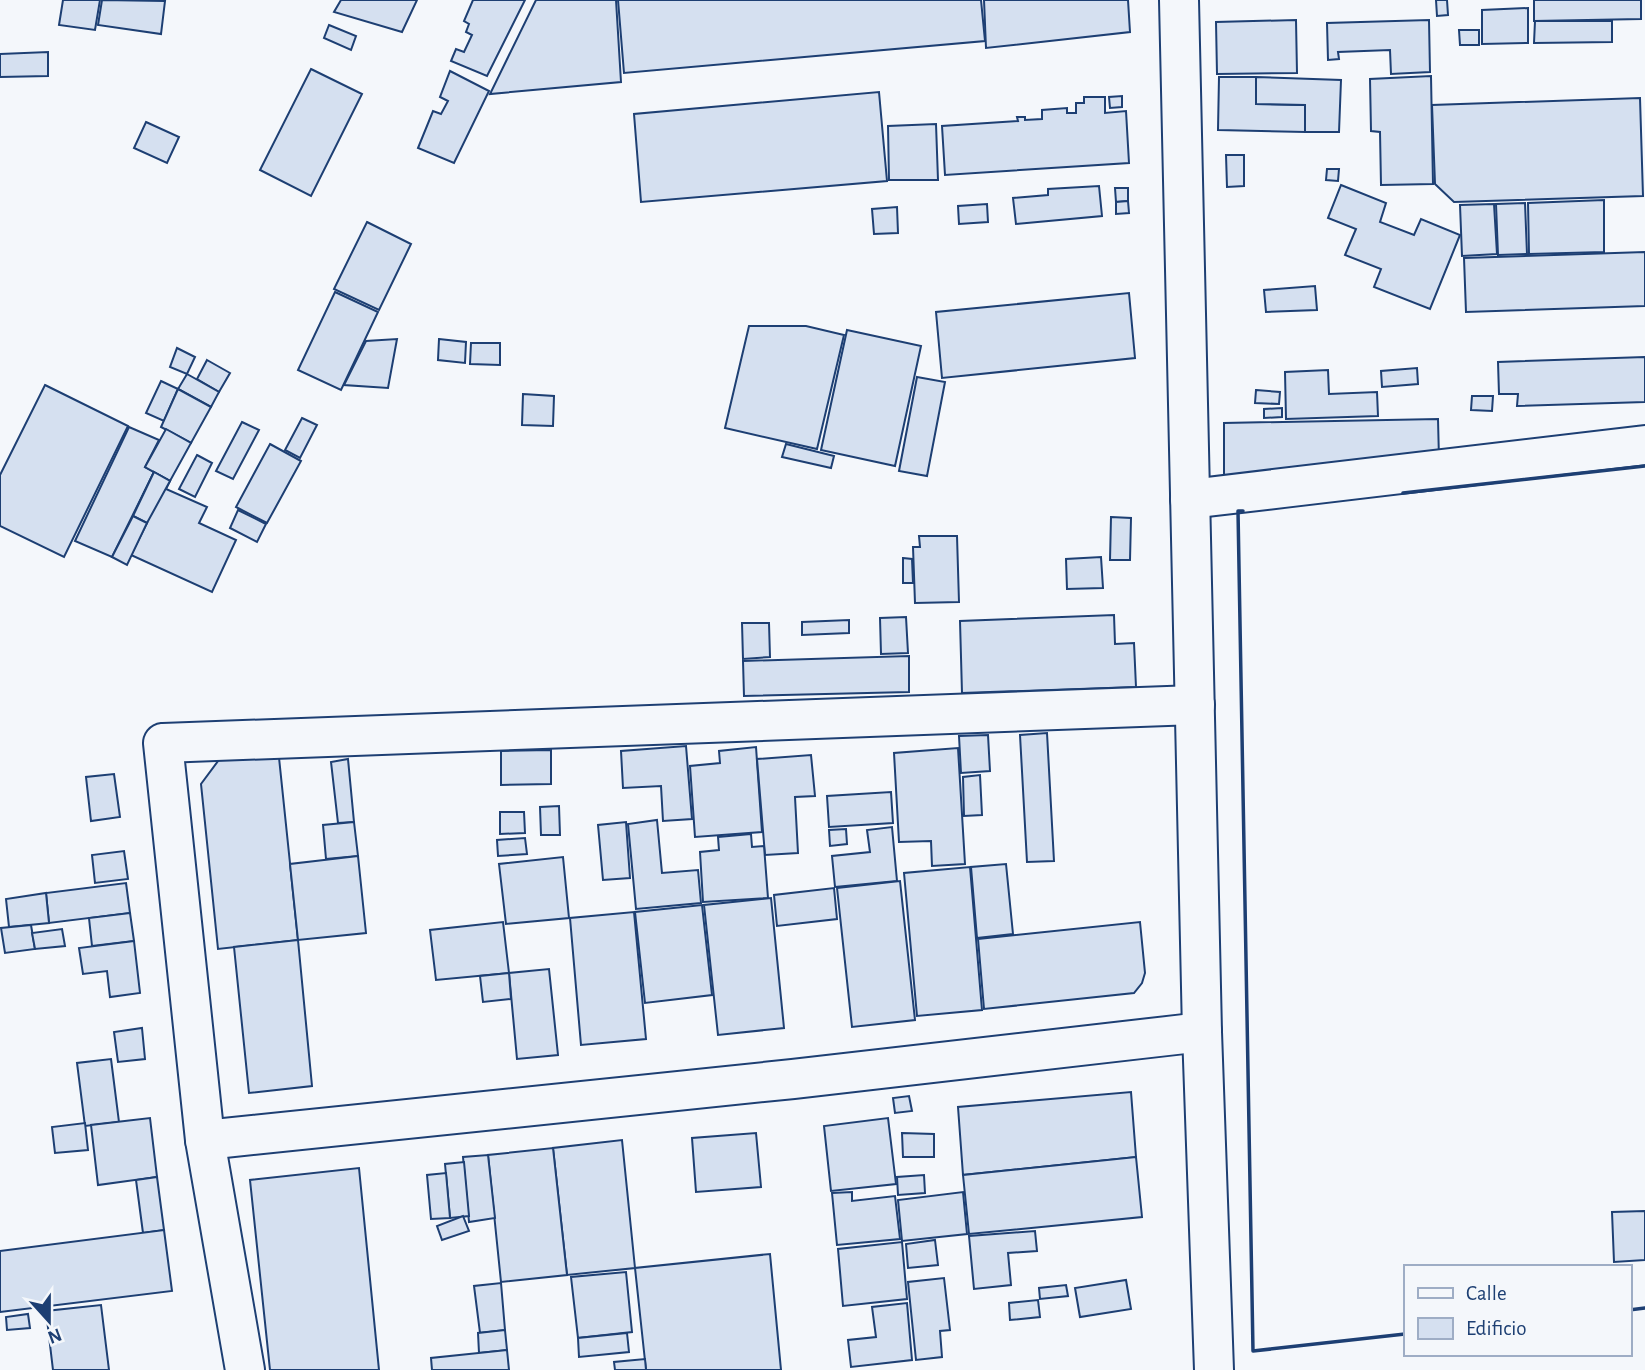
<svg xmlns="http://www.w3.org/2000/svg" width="1645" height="1370" font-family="'Alegreya Sans',sans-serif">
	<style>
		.building { fill: #d5e0f0; stroke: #1d3f73; stroke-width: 2 }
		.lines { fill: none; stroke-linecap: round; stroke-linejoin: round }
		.street-casing { stroke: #1d3f73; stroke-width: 42 }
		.street { stroke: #f4f7fb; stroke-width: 38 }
		.wall { stroke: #1d3f73; stroke-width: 3.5 }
	</style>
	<rect width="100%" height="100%" fill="#f4f7fb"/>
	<g class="building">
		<polygon points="63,0 100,0 95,30 59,25"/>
		<polygon points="102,0 165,1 161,34 98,25"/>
		<polygon points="341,0 417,0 402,32 334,12"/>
		<polygon points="473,0 525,0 487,76 451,61 456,49 464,52 472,35 466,32 469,24 464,21"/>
		<polygon points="536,0 616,0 621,82 490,94"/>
		<polygon points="618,0 981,0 985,41 624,73"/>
		<polygon points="984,0 1128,0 1130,32 986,48"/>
		<polygon points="1436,0 1447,0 1448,15 1437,16"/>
		<polygon points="1534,0 1641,0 1641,19 1534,21"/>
		<polygon points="1528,8 1528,43 1482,44 1482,10"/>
		<polygon points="1296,20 1297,73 1217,74 1216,22"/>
		<polygon points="1429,20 1430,72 1391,74 1390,50 1338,52 1339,59 1328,60 1327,23"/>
		<polygon points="1535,21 1612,21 1612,42 1534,43"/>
		<polygon points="329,25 356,36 351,50 324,38"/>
		<polygon points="1459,30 1479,30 1479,45 1460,45"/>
		<polygon points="48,52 48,76 0,77 0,54"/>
		<polygon points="311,69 362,94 311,196 260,170"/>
		<polygon points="450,71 489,91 454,163 418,148 433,111 441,114 448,101 440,97"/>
		<polygon points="1431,76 1433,184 1381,185 1380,132 1371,131 1370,79"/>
		<polygon points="1219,77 1256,77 1256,104 1305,105 1305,132 1218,130"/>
		<polygon points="1256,77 1341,80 1339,132 1305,132 1305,105 1256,104"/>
		<polygon points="879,92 887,181 641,202 634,114"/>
		<polygon points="1122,96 1122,107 1110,108 1109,97"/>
		<polygon points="1084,97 1105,97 1105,113 1126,111 1129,163 945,175 942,126 1018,121 1017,117 1025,117 1025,120 1042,119 1042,110 1067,108 1067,113 1076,113 1076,103 1084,103"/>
		<polygon points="1640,98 1643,196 1454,202 1435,184 1432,105"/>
		<polygon points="146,122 179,137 167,163 134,148"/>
		<polygon points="936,124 938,180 889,180 888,126"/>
		<polygon points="1226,155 1244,155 1244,186 1227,187"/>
		<polygon points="1327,169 1339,169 1338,181 1326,180"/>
		<polygon points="1341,185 1386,203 1380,222 1414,235 1421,219 1460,235 1430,309 1374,287 1381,269 1345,255 1356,229 1328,218"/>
		<polygon points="1099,186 1102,216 1016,224 1013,198 1048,195 1048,189"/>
		<polygon points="1115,188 1128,188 1128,201 1116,202"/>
		<polygon points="1604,200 1604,252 1529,254 1528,203"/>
		<polygon points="1128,201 1129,213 1116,214 1116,202"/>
		<polygon points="1525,203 1527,254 1498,255 1496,204"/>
		<polygon points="987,204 988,222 959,224 958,206"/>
		<polygon points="1494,204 1497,254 1462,256 1460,205"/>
		<polygon points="897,207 898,233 874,234 872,209"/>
		<polygon points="367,222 411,244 379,310 334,289"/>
		<polygon points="1645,252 1645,306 1466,312 1464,258"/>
		<polygon points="1315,286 1317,310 1266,312 1264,290"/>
		<polygon points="335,292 378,312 341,390 298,370"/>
		<polygon points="1129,293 1135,358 942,378 936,312"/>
		<polygon points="749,326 806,326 844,335 817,449 725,428"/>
		<polygon points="847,330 921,346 895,466 821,450"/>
		<polygon points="397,339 388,388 344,385 366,341"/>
		<polygon points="439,339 466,342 465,363 438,360"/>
		<polygon points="471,343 500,343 500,365 470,364"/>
		<polygon points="177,348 195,357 187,374 170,367"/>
		<polygon points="1645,357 1645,402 1517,406 1518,394 1499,394 1498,362"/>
		<polygon points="207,360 230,373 219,392 197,379"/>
		<polygon points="1417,368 1418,384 1382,387 1381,371"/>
		<polygon points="1328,370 1329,394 1377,392 1378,416 1286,419 1285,372"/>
		<polygon points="187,374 219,392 211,407 178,389"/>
		<polygon points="917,377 945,382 927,476 899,471"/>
		<polygon points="161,381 178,389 164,421 146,413"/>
		<polygon points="45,385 128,426 64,557 0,526 0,475"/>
		<polygon points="178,389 211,407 191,443 161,427"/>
		<polygon points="1256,390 1280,392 1279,404 1255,403"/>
		<polygon points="523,394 554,396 553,426 522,425"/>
		<polygon points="1472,396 1493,396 1492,411 1471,410"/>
		<polygon points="1282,408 1282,417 1264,418 1264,409"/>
		<polygon points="302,418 317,425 300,458 285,450"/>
		<polygon points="1438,419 1439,459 1224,478 1224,423"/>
		<polygon points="242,422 259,430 233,479 216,471"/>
		<polygon points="129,427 159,440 145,467 154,472 112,557 75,541"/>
		<polygon points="166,429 191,443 170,481 145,467"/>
		<polygon points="270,444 301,461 267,523 236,507"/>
		<polygon points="786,444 834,456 831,468 782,457"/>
		<polygon points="197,455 212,463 195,497 179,489"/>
		<polygon points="154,472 170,481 166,489 207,507 199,523 236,540 212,592 131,555 147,523 133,516"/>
		<polygon points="154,472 170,481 147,523 133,516"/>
		<polygon points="238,510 266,524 257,542 230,528"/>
		<polygon points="133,516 147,523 127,565 112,557"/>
		<polygon points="1111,517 1131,518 1130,560 1110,560"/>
		<polygon points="919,536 957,536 959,602 915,603 913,547 920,547"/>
		<polygon points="1101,557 1103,588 1067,589 1066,559"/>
		<polygon points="903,558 912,559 913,583 903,583"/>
		<polygon points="1114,615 1115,644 1134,643 1136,687 962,693 960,621"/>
		<polygon points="906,617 908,653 881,654 880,618"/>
		<polygon points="849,620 849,633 802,635 802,622"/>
		<polygon points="742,623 769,623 770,657 743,659"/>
		<polygon points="909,656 909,692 744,696 743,661"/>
		<polygon points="1047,733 1054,861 1027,862 1020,735"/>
		<polygon points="988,735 990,771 961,773 959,736"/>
		<polygon points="686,746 692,819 663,821 661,786 623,788 621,751"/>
		<polygon points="756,747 762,832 695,837 690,766 720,763 719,751"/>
		<polygon points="278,748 298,940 218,949 201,784 224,753"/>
		<polygon points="958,748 965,864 932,866 931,841 899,842 894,753"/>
		<polygon points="551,750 551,784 501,785 501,751"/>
		<polygon points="811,755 815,796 795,797 798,853 765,855 757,759"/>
		<polygon points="348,759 354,822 338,823 331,762"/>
		<polygon points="114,774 120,817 91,821 86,777"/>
		<polygon points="980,775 982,815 964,816 963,777"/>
		<polygon points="891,792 893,823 829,827 827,796"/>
		<polygon points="559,806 560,835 541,835 540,807"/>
		<polygon points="500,812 524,812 525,833 500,834"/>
		<polygon points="657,820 662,873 698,870 701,903 636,909 628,824"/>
		<polygon points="354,822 358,856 326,859 323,825"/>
		<polygon points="626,822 630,878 603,880 598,825"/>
		<polygon points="892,827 897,881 835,887 832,856 870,852 867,830"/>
		<polygon points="846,829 847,844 830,846 829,830"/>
		<polygon points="751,834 752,847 764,846 768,898 703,902 700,852 719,850 718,837"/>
		<polygon points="525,838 527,854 498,856 497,840"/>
		<polygon points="124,851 128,879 95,883 92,855"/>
		<polygon points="358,856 366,933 298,940 290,864"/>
		<polygon points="563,857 569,918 506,924 499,864"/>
		<polygon points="1006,864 1013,934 977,938 971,867"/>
		<polygon points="970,867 982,1010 917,1016 904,873"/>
		<polygon points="900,881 915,1020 852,1027 837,888"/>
		<polygon points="126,883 130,913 49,923 46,893"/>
		<polygon points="834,888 837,919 777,926 774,895"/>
		<polygon points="46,893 49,923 9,927 6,899"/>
		<polygon points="771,898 784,1028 718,1035 704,905"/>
		<polygon points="702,905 712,995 645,1003 635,912"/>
		<polygon points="634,912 646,1039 581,1045 570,918"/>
		<polygon points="130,913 134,941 92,946 89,918"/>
		<polygon points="503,922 509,973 436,980 430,930"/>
		<polygon points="1140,922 1145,973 1142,983 1134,993 984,1009 978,939"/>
		<polygon points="31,925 35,949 5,953 1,928"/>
		<polygon points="62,929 65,946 35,949 32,933"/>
		<polygon points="298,940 312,1086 249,1093 234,947"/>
		<polygon points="134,941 140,993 110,997 107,971 83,974 79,948"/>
		<polygon points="549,969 558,1055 517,1059 509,973"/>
		<polygon points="509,973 511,999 483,1002 480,976"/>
		<polygon points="142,1028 145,1059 118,1062 114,1032"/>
		<polygon points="111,1059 119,1122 85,1126 77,1063"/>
		<polygon points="1131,1092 1136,1157 963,1175 958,1107"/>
		<polygon points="909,1096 912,1111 895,1113 893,1098"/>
		<polygon points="150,1118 157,1177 98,1185 91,1125"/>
		<polygon points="888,1118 896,1184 831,1191 824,1126"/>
		<polygon points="85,1123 88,1150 55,1153 52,1127"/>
		<polygon points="756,1133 761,1187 696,1192 692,1138"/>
		<polygon points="902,1133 934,1134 934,1157 903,1157"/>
		<polygon points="622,1140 635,1268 567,1275 553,1148"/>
		<polygon points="553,1148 567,1275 501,1282 488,1155"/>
		<polygon points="488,1155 495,1218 469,1222 463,1157"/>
		<polygon points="1136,1157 1142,1217 969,1234 963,1175"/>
		<polygon points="464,1162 469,1216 450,1218 445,1164"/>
		<polygon points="359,1168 379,1370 270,1370 250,1180"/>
		<polygon points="446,1173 450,1218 431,1219 427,1175"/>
		<polygon points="924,1175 925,1193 898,1195 897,1177"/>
		<polygon points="157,1177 164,1230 143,1233 136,1180"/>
		<polygon points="852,1192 852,1201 895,1196 900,1239 837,1245 832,1193"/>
		<polygon points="963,1192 967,1234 902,1241 898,1200"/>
		<polygon points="1645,1211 1645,1260 1614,1262 1612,1212"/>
		<polygon points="463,1216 469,1231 442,1240 437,1226"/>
		<polygon points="164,1230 172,1291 0,1312 0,1251"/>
		<polygon points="1035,1231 1037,1251 1008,1253 1011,1285 974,1289 969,1236"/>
		<polygon points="935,1240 938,1265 908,1268 906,1244"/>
		<polygon points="902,1242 907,1299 843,1306 838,1249"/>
		<polygon points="770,1254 781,1370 646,1370 635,1268"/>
		<polygon points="626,1272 632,1332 578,1338 571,1277"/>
		<polygon points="944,1278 950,1330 940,1331 942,1357 916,1360 908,1282"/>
		<polygon points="1126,1280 1131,1309 1080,1317 1075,1288"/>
		<polygon points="501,1283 505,1330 480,1333 474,1286"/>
		<polygon points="1066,1285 1068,1296 1040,1299 1039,1288"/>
		<polygon points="1038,1300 1040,1317 1010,1320 1009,1303"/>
		<polygon points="907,1303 912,1360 851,1367 848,1340 876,1337 872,1307"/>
		<polygon points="101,1305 109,1370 53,1370 46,1311"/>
		<polygon points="28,1314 30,1328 7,1330 6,1317"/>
		<polygon points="505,1330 507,1350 479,1353 478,1333"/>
		<polygon points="627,1333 629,1352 579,1357 578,1338"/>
		<polygon points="507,1350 509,1370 432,1370 431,1358"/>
		<polygon points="645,1359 646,1370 615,1370 614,1362"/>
	</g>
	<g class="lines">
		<defs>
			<g id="street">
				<polyline points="1179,0 1202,1032 1214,1370"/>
				<polyline points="1190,499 1645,445"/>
				<polyline points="205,1140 793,1079 1202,1032"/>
				<polyline points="245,1370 205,1140 163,743 1195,705"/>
			</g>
		</defs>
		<use href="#street" class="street-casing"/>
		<use href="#street" class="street"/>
		<g class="wall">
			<polyline points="1403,493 1645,466"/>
			<polyline points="1243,511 1238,511 1253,1351 1405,1334"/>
			<polyline points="1629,1310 1645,1308"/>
		</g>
	</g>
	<rect x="1404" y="1265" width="228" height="91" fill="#f4f7fb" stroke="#9eadc5" stroke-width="2"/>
	<rect x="1418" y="1288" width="35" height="10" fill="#f4f7fb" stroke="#9eadc5" stroke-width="2"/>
	<text x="1466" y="1300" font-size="21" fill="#1d3f73">Calle</text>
	<rect x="1418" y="1318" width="35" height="21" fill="#d5e0f0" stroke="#9eadc5" stroke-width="2"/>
	<text x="1466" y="1335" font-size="21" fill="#1d3f73">Edificio</text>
	<g transform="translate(49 1321) rotate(159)" stroke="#f4f7fb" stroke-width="5" paint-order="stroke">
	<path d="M0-5L12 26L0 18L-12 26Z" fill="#1d3f73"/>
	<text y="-10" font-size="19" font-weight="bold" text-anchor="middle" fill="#1d3f73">N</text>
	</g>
</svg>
